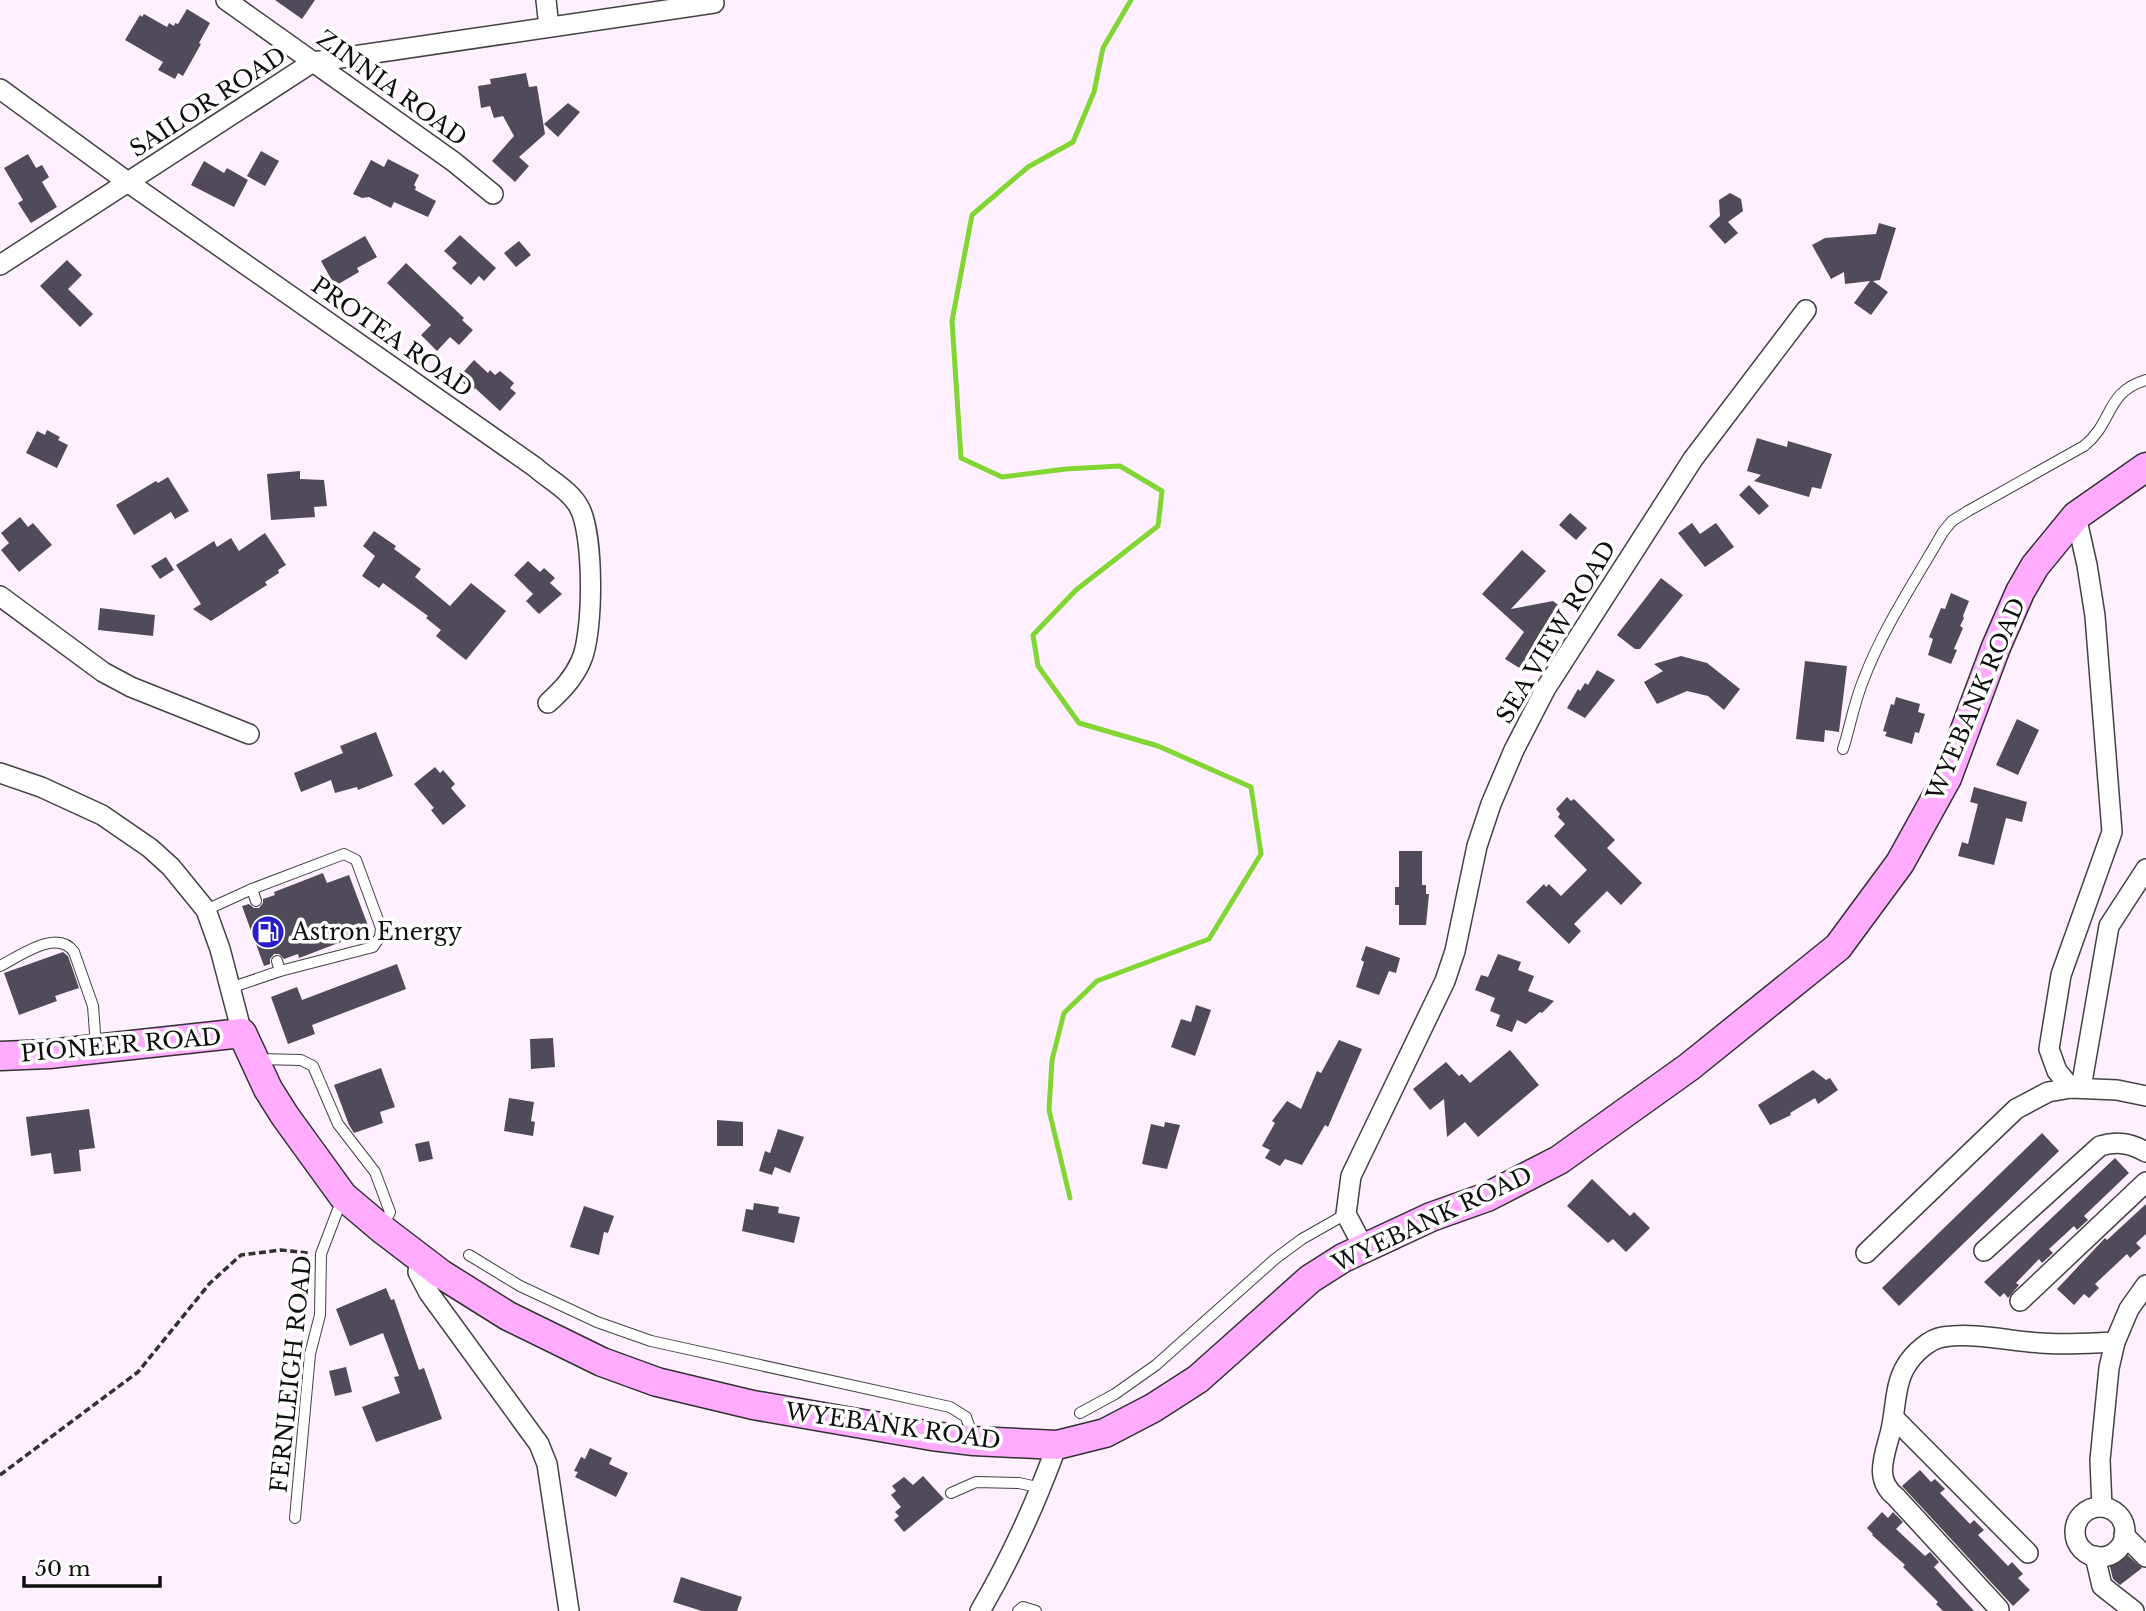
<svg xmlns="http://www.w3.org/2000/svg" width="2146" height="1611" font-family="'Libre Baskerville',serif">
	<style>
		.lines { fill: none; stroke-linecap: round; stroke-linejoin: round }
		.stream { stroke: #82d633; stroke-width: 5 }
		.building { fill: #514a58 }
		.service-casing { stroke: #424242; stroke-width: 12 }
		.minor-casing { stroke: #424242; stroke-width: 22 }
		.secondary-casing { stroke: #313131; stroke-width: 31 }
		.path { stroke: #313131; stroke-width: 3.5; stroke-dasharray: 7 3.5; stroke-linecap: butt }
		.service { stroke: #fff; stroke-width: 10 }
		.minor { stroke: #fff; stroke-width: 19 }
		.secondary { stroke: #ffabff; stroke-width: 28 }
		.labels { text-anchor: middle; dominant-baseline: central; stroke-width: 7; stroke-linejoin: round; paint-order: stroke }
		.street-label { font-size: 23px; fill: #0f0f0f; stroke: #fff }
		.poi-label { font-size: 23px; fill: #0f0f0f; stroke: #fff; text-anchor: start }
	</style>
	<rect width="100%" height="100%" fill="#fef0ff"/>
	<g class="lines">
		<polyline class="stream" points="1070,1198 1049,1110 1052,1060 1064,1013 1097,981 1209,939 1261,854 1251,787 1158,746 1079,723 1038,666 1033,635 1076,590 1158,526 1162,491 1120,466 1066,469 1002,477 961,458 952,321 972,215 1028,167 1073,142 1094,92 1103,48 1131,0"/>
	</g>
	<g class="building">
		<polygon points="275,0 315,0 302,19"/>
		<polygon points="187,9 210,23 199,43 201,44 183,76 178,73 175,79 158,70 163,62 125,40 140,15 142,17 144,14 167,27 169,23 174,26 175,23 178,24"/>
		<polygon points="526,73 529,87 537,86 545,134 519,157 529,166 515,182 492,161 514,136 503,116 494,118 490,106 481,108 478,86 491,84 490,79"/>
		<polygon points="568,103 580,112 558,137 544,124"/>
		<polygon points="261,151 279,161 265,186 247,176"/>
		<polygon points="28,154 36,168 42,165 49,177 42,182 57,207 31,223 18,203 23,200 4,168"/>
		<polygon points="388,159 419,175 414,185 416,187 415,190 436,201 428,217 394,202 391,208 369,197 362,198 353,194 371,160 384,167"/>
		<polygon points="204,161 224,173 227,168 248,180 234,207 191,185"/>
		<polygon points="1730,193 1741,199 1743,211 1728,222 1738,233 1725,244 1709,226 1720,216 1719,200"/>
		<polygon points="1879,223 1896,228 1880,280 1873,281 1888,292 1871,315 1854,303 1870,281 1845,284 1844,272 1831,279 1812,245 1825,238 1876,234"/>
		<polygon points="460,235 496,268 484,281 479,276 471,285 452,268 457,263 444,251"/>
		<polygon points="365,236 377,257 357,268 359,272 335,286 321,261"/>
		<polygon points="519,241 531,255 516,267 504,253"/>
		<polygon points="67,260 82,275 68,289 93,314 80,327 40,286"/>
		<polygon points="406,263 464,318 462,320 473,330 459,345 450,337 437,351 421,335 431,325 387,283"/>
		<polygon points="474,360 488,373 490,370 495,375 500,371 514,383 510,388 516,393 500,411 475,388 472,391 458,378"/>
		<polygon points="47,430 60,437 58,440 68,445 57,468 26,453 37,431 45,435"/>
		<polygon points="1757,438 1787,447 1788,441 1832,454 1821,489 1812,487 1809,497 1754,481 1761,475 1747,471"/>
		<polygon points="300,471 300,479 324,480 327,506 314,507 315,517 271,520 267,474"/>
		<polygon points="168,477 189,511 175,519 171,512 134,535 116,505 156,481 158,483"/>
		<polygon points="1749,485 1769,506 1759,515 1739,495"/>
		<polygon points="1570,513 1587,528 1576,540 1559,525"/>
		<polygon points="20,517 28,527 33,523 52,545 19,572 1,550 9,543 1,533"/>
		<polygon points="1692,523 1700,534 1716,523 1734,547 1705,567 1678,533"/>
		<polygon points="374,531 396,546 394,549 421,569 415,577 450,606 471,583 506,611 466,660 436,636 441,630 426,618 428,616 383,583 379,588 362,576 375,556 363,546"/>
		<polygon points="265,533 286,565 278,570 279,573 265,582 267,585 211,621 193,609 201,604 176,565 214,541 217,547 231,538 239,551"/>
		<polygon points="1522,550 1546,571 1511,609 1553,601 1562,608 1521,669 1505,659 1524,632 1482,594"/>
		<polygon points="166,557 174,570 160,579 151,566"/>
		<polygon points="528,561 540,572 544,568 555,578 550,583 562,594 539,614 526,601 533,594 514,575"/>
		<polygon points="1661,578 1683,595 1640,649 1635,649 1617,635"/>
		<polygon points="1951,593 1969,601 1963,616 1964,618 1960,626 1963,628 1954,649 1957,650 1951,664 1928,655 1933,639 1929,637 1941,608 1945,609"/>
		<polygon points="100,608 155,615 153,636 98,630"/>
		<polygon points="1681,656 1707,663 1740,689 1724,710 1708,696 1687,691 1657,704 1644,682 1663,671 1654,664"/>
		<polygon points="1805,661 1847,666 1839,732 1825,730 1824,742 1796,739"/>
		<polygon points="1597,670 1615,680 1585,718 1567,708 1578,689 1580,691 1585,683 1588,685"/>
		<polygon points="1896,697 1920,704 1918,712 1925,714 1919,733 1915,732 1912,744 1885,736 1887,732 1883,731 1891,704 1894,705"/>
		<polygon points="2017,719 2039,730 2018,775 1996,765"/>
		<polygon points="376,732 393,776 358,790 357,787 335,793 331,780 301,792 294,773 343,753 340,746"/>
		<polygon points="435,767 440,773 443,770 455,784 451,788 466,806 443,825 431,810 434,808 414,784"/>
		<polygon points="1974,787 2027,802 2022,822 2006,818 1994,865 1958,856 1962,842 1968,844 1978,804 1970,802"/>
		<polygon points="1567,797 1571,801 1574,799 1615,840 1607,848 1642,883 1621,905 1607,891 1574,924 1581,931 1569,944 1526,902 1544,884 1546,887 1549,884 1561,896 1587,870 1554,836 1565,824 1558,817 1560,814 1556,809"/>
		<polygon points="1399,851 1422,851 1422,885 1426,885 1426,894 1429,894 1426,925 1399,925 1399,905 1395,905 1395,887 1399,887"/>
		<polygon points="323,873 327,883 349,875 370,931 299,958 298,954 284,959 279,954 274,954 270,959 270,964 264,966 242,906 249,904 254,908 259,908 263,903 263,899 275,895 274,892"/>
		<polygon points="1366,946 1400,958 1396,973 1389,971 1379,995 1356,987 1364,962 1361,960"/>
		<polygon points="63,952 68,956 79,988 55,996 57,1001 19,1015 4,973"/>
		<polygon points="1498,954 1521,962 1518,970 1534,976 1528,991 1554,1001 1542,1013 1540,1012 1526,1024 1517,1020 1512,1032 1496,1026 1500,1015 1490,1011 1495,998 1475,990 1481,975 1488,977"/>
		<polygon points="397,964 406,989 312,1025 315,1034 288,1044 271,997 297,987 302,1000"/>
		<polygon points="1196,1005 1211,1010 1195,1056 1171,1047 1181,1019 1191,1022"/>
		<polygon points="553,1038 555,1067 531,1069 530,1039"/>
		<polygon points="1339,1040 1362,1049 1328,1127 1325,1125 1302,1165 1285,1159 1280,1166 1265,1158 1270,1150 1262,1146 1275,1123 1272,1121 1287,1101 1301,1109 1317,1071 1321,1073"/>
		<polygon points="1510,1050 1539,1085 1478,1137 1465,1122 1447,1137 1444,1099 1430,1110 1413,1089 1446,1062 1459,1076 1462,1074 1470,1083"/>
		<polygon points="381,1068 395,1107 380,1112 383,1123 354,1133 349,1125 334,1085"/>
		<polygon points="1813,1070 1826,1080 1830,1078 1838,1090 1818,1104 1815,1098 1790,1113 1791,1115 1770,1125 1758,1105"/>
		<polygon points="509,1098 534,1102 531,1121 535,1122 533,1136 504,1131"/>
		<polygon points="89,1109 95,1148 79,1150 81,1171 54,1174 51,1153 31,1156 26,1117"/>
		<polygon points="717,1120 743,1122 743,1146 717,1146"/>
		<polygon points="1165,1122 1180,1125 1167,1169 1142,1164 1151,1124 1164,1127"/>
		<polygon points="778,1129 804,1137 790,1173 775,1167 772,1175 759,1171 765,1151 770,1153"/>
		<polygon points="2042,1133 2059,1151 1899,1306 1882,1288"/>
		<polygon points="429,1141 433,1159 419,1162 415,1144"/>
		<polygon points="2115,1158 2129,1173 2084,1216 2088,1220 2077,1230 2074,1226 2049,1249 2053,1253 2042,1263 2039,1259 2016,1283 2019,1285 2008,1298 2004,1293 2000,1297 1984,1282"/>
		<polygon points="1592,1179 1630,1216 1634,1212 1650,1228 1626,1252 1613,1239 1608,1243 1567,1206"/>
		<polygon points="754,1203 779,1207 778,1213 800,1217 794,1243 742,1231 746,1209 753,1210"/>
		<polygon points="2146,1204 2146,1234 2136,1243 2141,1248 2130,1258 2127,1254 2095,1284 2099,1288 2089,1298 2084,1294 2074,1305 2057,1289 2105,1238 2107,1240"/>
		<polygon points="584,1206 614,1216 608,1233 604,1232 599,1255 570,1247"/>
		<polygon points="386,1288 391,1300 394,1299 419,1370 424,1368 442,1419 376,1442 362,1407 400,1393 394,1377 399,1376 383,1333 350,1346 336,1309"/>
		<polygon points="346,1367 352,1392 335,1396 329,1371"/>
		<polygon points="590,1448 612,1458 609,1464 628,1473 616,1497 575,1477 578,1472 574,1471 581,1457 585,1459"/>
		<polygon points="1920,1470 1931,1482 1935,1479 1945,1489 1940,1493 1970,1524 1974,1520 1984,1530 1978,1535 2008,1566 2012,1562 2023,1574 2018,1578 2030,1590 2013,1606 1902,1486"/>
		<polygon points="923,1476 944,1499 904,1532 894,1520 899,1516 895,1512 901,1507 891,1495 896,1491 892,1486 904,1477 913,1485"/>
		<polygon points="1882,1512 1888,1518 1893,1512 1903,1522 1896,1529 1925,1556 1930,1552 1939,1562 1934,1567 1974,1611 1943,1611 1936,1604 1938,1602 1903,1567 1905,1565 1872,1535 1873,1534 1867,1528"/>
		<polygon points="2124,1552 2142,1568 2120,1585 2113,1579 2109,1563"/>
		<polygon points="681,1577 742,1597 737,1611 702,1611 673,1602"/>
	</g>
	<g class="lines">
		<defs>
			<g id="service">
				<path d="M1843,749C1850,727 1854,703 1863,681C1883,628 1915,581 1943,532L1952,521L1968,511L2084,446C2114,422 2105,392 2146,380"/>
				<polyline points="252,889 344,854 356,860 381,928 380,937 373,947 280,971"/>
				<polyline points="206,910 252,889 256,901"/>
				<path d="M0,966C20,956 57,928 74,952L93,1006L96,1046"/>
				<polyline points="230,988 280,971 277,961"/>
				<polyline points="258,1059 301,1060 313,1066 338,1124 375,1172 390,1212 383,1227"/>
				<polyline points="469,1255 520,1286 597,1322 651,1341 950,1407 966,1417 973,1437"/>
				<polyline points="1080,1413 1115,1394 1156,1365 1275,1259 1302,1239 1346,1214"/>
				<polyline points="951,1493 976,1482 1019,1483 1041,1488"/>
				<polyline points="295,1518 310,1354 320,1315 321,1254 342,1199"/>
				<polyline points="1018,1611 1023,1607 1036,1611"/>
			</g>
			<g id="minor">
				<polyline points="226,0 454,162 493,194"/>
				<polyline points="546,0 549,27"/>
				<path d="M0,89L129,183L535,467C548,479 571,491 579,507C594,533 594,633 581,661C573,679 562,690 548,703"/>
				<polyline points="0,265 313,62 714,3"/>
				<polyline points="0,596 103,672 131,687 249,734"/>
				<polyline points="0,773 41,787 102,815 150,848 171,867 206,910 220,949 242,1033"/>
				<polyline points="2071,1088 2057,1071 2049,1049 2061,975 2112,832 2095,616 2087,565 2076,516"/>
				<polyline points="2081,1088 2109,926 2146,869"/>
				<polyline points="1364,1248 1346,1214 1351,1176 1445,981 1455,951 1477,846 1491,804 1514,750 1546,688 1693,459 1806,310"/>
				<path d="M1984,1251L2100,1146C2118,1141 2130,1143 2146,1152"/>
				<polyline points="1866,1253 2016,1109 2048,1092 2071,1088 2117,1090 2146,1096"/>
				<polyline points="420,1258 418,1272 429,1293 539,1444 547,1464 569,1611"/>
				<polyline points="2020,1301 2146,1182"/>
				<polyline points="1894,1418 2028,1553"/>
				<polyline points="2102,1507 2100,1460 2109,1368 2115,1342 2129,1309 2146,1285"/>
				<circle cx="2100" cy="1532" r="25"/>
				<polyline points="2124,1535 2146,1557"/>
				<polyline points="2095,1556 2102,1586 2134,1611"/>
				<path d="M1999,1609L1896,1497C1874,1480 1884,1457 1890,1434C1896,1412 1894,1385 1906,1366C1913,1354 1929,1339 1943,1337C1974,1332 2009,1341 2040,1343C2065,1345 2090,1343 2115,1342"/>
				<path d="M980,1611C1011,1558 1036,1503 1057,1445"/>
			</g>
			<polyline id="secondary" points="0,1056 49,1054 242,1033 268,1089 285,1116 343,1196 382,1229 441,1274 508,1316 602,1362 657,1382 753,1405 932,1436 974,1441 1057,1445 1105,1433 1153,1408 1198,1379 1310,1279 1343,1258 1431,1217 1487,1197 1559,1160 1689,1067 1838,947 1900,863 1947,778 1996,647 2020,592 2035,566 2076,516 2146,467"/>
		</defs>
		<use href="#service" class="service-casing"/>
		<use href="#minor" class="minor-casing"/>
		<use href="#secondary" class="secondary-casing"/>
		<polyline class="path" points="0,1475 138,1372 210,1283 241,1255 281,1250 308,1253"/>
		<use href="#service" class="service"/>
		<use href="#minor" class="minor"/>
		<use href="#secondary" class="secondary"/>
	</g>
	<defs>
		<symbol id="fuel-disc" viewBox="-11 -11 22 22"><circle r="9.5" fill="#281dc8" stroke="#fff"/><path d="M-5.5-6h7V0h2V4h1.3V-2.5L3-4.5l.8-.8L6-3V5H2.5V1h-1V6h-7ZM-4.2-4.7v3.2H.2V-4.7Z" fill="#fff"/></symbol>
	</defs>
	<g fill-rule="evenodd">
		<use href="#fuel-disc" x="249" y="913" width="38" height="38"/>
	</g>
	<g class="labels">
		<g class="street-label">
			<text transform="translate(392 88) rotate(36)">ZINNIA ROAD</text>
			<text transform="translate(208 102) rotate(-33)">SAILOR ROAD</text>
			<text transform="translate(392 337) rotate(35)">PROTEA ROAD</text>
			<text transform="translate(1556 632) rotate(-59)">SEA VIEW ROAD</text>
			<text transform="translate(1976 699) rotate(-67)">WYEBANK ROAD</text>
			<text transform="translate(121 1045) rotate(-5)">PIONEER ROAD</text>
			<text transform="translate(1432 1219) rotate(-25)">WYEBANK ROAD</text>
			<text transform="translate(291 1374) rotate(-84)">FERNLEIGH ROAD</text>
			<text transform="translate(893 1426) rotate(8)">WYEBANK ROAD</text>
		</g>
		<g class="poi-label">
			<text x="292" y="932">Astron Energy</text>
		</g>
	</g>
	<path d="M24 1576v10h136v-10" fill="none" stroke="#0f0f0f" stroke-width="3.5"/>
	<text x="35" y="1576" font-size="21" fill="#0f0f0f" stroke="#ffffff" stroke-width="5" paint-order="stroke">50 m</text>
</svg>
